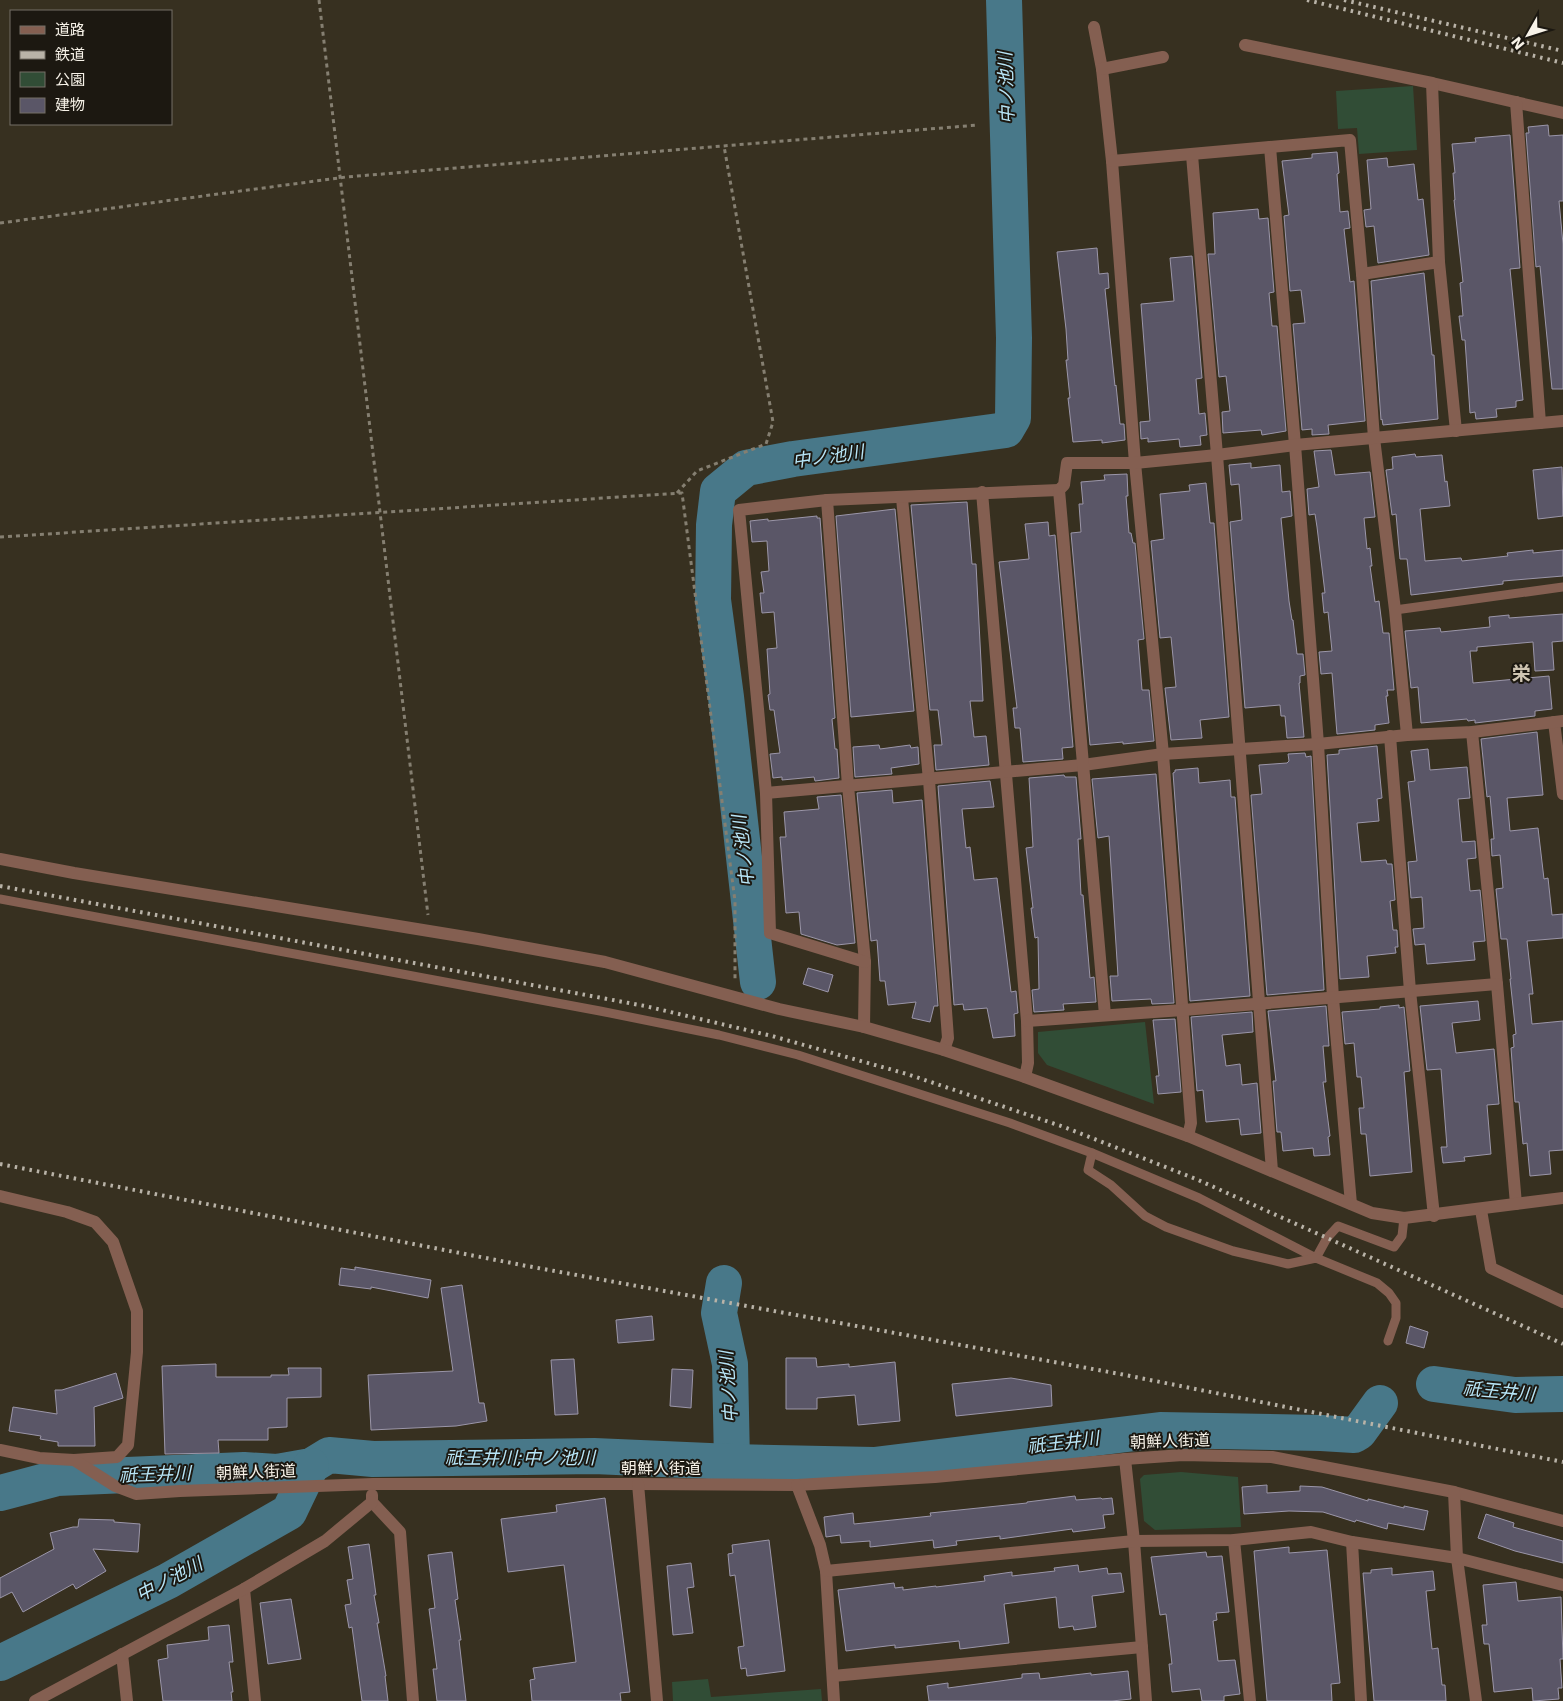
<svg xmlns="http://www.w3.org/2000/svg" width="1563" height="1701" font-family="'DejaVu Sans','Noto Sans JP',sans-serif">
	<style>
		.green { fill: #314d36 }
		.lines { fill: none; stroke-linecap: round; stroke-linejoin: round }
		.river { stroke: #487889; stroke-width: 36 }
		.building { fill: #5a5667; stroke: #9b96a9 }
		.path { stroke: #857f71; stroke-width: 3; stroke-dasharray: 4 4; stroke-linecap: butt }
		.service { stroke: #845f51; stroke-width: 9 }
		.minor { stroke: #845f51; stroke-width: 12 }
		.tertiary { stroke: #845f51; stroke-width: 12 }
		.rail { stroke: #b9b3a8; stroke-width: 4; stroke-dasharray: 2.5 5; stroke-linecap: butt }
		.labels { text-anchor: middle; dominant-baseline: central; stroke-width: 4; stroke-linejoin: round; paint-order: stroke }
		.street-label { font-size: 16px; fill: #f7f2e8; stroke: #1c1811 }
		.water-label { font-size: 18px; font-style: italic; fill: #b8e6f8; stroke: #1c1811 }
		.quarter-label { font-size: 19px; font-weight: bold; fill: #cfc5b2; stroke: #1c1811 }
	</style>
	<rect width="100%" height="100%" fill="#373020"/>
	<g class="green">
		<polygon points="1413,86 1417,150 1359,154 1357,128 1338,129 1336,91"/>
		<polygon points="1145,1022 1154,1104 1047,1065 1038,1053 1038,1032"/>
		<polygon points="1181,1472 1238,1477 1241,1527 1155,1530 1144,1521 1140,1479 1144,1475"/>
		<polygon points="708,1679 711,1697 821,1689 822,1701 673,1701 672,1682"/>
	</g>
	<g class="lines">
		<g class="river">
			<polyline points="758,982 726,697 713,600 714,525 718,491 746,468 793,459 1006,430 1013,418 1014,338 1004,0"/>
			<polyline points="724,1283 719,1313 730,1364 732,1462"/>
			<polyline points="1434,1384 1515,1395 1563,1394"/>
			<polyline points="0,1493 57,1478 244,1470 277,1472 311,1466 329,1455 373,1459 594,1456 732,1462 874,1465 1160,1430 1321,1433 1354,1435 1359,1432 1380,1403"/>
			<polyline points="0,1663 168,1581 289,1512 311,1466"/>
		</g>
	</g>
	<g class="building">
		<polygon points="1548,125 1549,136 1563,135 1563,201 1559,201 1563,244 1563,389 1552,389 1540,266 1536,267 1526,133 1529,133 1528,127"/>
		<polygon points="1510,135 1520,268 1510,269 1523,400 1516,401 1516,407 1496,409 1497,417 1476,419 1475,412 1470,413 1465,340 1462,340 1459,316 1463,316 1460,283 1463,282 1454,200 1455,200 1453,173 1455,173 1452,144 1476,142 1475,138"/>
		<polygon points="1337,152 1339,173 1337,174 1340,212 1348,211 1350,228 1344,229 1350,282 1354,281 1365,421 1328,425 1329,434 1312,435 1312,429 1302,430 1293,324 1305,323 1301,290 1290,291 1284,216 1289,215 1282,161 1312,158 1312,154"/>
		<polygon points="1387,158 1388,167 1414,164 1418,200 1423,199 1429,255 1378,263 1374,226 1366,227 1364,210 1371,209 1367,160"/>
		<polygon points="1258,209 1259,219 1268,218 1274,292 1269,293 1272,326 1277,326 1286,431 1262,435 1261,430 1223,433 1222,412 1230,411 1226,376 1219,377 1208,254 1215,254 1213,213"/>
		<polygon points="1097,248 1099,274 1108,273 1109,288 1105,289 1115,386 1116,385 1120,424 1124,424 1125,440 1102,443 1102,440 1073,442 1068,398 1070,398 1066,360 1068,360 1066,329 1057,252"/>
		<polygon points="1192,256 1202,378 1196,379 1199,414 1205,413 1207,435 1200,436 1201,445 1180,447 1179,439 1148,442 1148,438 1141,439 1140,422 1150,421 1141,304 1174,301 1170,258"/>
		<polygon points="1424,273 1432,355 1434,355 1438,419 1383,425 1382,419 1381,420 1371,281"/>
		<polygon points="1331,450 1335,475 1370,472 1375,517 1364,518 1367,549 1370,548 1372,566 1370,566 1375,602 1379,601 1383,633 1389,633 1394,690 1387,690 1388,696 1386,696 1389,723 1375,725 1375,730 1337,734 1332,673 1321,674 1319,652 1332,651 1328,612 1324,613 1322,593 1325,593 1317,527 1315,514 1309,515 1307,489 1319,487 1314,451"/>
		<polygon points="1415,454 1416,457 1442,455 1445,482 1447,481 1450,506 1420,509 1425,561 1461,558 1462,561 1508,556 1507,553 1533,550 1533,553 1563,550 1563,576 1503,581 1503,584 1411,595 1407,559 1400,559 1396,514 1392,515 1386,470 1393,469 1392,457"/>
		<polygon points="1251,463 1251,468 1280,465 1282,492 1290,491 1292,516 1281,518 1289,601 1292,620 1293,620 1297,654 1303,654 1305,675 1300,676 1300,683 1299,683 1304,737 1287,738 1285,716 1281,716 1280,705 1245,708 1230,522 1242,520 1239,484 1231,485 1229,465"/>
		<polygon points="1562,467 1563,516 1538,519 1533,470"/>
		<polygon points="1127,474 1128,496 1126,496 1129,533 1131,533 1133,543 1135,543 1144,639 1138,640 1142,690 1149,690 1154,741 1123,744 1123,742 1090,745 1071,533 1081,532 1079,504 1083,504 1081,482 1105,480 1104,475"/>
		<polygon points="1206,483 1210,523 1214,523 1229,717 1200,720 1202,738 1171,740 1165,688 1176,687 1171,637 1160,638 1151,541 1164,539 1160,494 1190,491 1189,485"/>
		<polygon points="967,502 972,564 976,564 983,701 970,701 974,737 986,736 989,765 936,770 934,745 942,745 938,710 930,710 911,505"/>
		<polygon points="895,509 914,711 851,717 836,516"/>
		<polygon points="817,516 817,518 820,518 835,718 832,719 835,749 837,749 839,778 815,781 814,777 782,780 782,777 773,778 770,754 780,753 774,710 770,710 768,695 770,694 767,649 777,648 774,612 762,613 760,593 764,593 761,572 769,571 767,541 752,542 750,521 768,519 768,521"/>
		<polygon points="1048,522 1049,536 1055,535 1073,747 1062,748 1063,759 1023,762 1020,728 1015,728 1013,708 1017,708 999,562 1029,559 1025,524"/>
		<polygon points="1563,614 1563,641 1552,642 1554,670 1535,671 1533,642 1477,647 1477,651 1470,651 1473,683 1549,676 1552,709 1535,711 1535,716 1475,723 1475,720 1468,721 1467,719 1421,723 1418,687 1411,688 1405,631 1440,628 1441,632 1490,627 1489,617 1509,615 1509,618"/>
		<polygon points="1537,732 1543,795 1507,798 1510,831 1538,828 1544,879 1548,878 1552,915 1563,914 1563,938 1527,941 1533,994 1529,994 1532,1024 1563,1021 1563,1150 1549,1151 1551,1174 1530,1176 1527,1143 1523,1144 1519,1102 1515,1102 1511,1048 1514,1047 1513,1035 1516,1034 1510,979 1511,979 1507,939 1501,939 1496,889 1503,888 1500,855 1492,856 1491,839 1494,839 1490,796 1487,797 1481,739"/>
		<polygon points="879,745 880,749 910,745 911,748 918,747 919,764 891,768 892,774 855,777 853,747"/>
		<polygon points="1377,746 1382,798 1377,799 1379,821 1357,823 1361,862 1386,860 1387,864 1392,864 1395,900 1390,901 1393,930 1397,930 1398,947 1395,947 1396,953 1367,956 1369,977 1340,979 1327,755 1339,754 1339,750"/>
		<polygon points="1428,749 1430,770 1467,767 1470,798 1458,799 1462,842 1475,841 1476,858 1467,859 1470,891 1480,890 1485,941 1473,942 1475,960 1427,964 1425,944 1415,945 1413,929 1424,928 1422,897 1411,898 1408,862 1417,861 1408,782 1415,781 1411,751"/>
		<polygon points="1305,753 1306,757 1311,756 1324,990 1267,995 1251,795 1262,794 1259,765 1287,763 1289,761 1288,754"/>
		<polygon points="1198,768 1199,783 1230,780 1231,797 1235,797 1250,996 1190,1001 1173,773 1175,772 1175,770"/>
		<polygon points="1156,774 1174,1003 1152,1004 1151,999 1112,1001 1110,976 1118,976 1109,836 1098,838 1092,779"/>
		<polygon points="1064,775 1065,777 1076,777 1081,839 1078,839 1081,895 1083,895 1090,978 1094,977 1096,1002 1063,1004 1064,1010 1034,1012 1032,990 1039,989 1038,937 1035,938 1031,908 1033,908 1026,848 1033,847 1029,778"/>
		<polygon points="990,781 994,807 962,809 966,848 970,847 974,880 997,878 1011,992 1016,991 1018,1013 1014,1014 1015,1036 993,1038 987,1008 964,1010 963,1004 954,1005 938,786"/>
		<polygon points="892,790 893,803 922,800 938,1006 934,1006 930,1022 912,1018 916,1002 888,1005 885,981 880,981 877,940 871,941 857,793"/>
		<polygon points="841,795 855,943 837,945 801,934 799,912 786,913 780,837 786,837 784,812 819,809 817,797"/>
		<polygon points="808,968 833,975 828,992 803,984"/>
		<polygon points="1478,1001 1480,1020 1452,1023 1456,1053 1494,1049 1499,1104 1487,1105 1491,1154 1464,1157 1465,1161 1443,1163 1441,1147 1447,1147 1441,1069 1427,1070 1420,1006"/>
		<polygon points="1399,1005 1399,1008 1404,1007 1410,1071 1404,1072 1412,1172 1370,1176 1366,1134 1361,1134 1359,1108 1364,1108 1361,1077 1357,1077 1354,1043 1345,1044 1342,1012 1380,1009 1380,1007"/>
		<polygon points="1326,1006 1329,1046 1323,1046 1326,1082 1323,1082 1330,1136 1328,1137 1330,1155 1314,1156 1313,1148 1283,1151 1281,1132 1277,1132 1273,1081 1276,1081 1268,1011"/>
		<polygon points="1252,1012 1253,1032 1222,1035 1226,1066 1240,1064 1242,1085 1257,1083 1261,1133 1241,1135 1239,1119 1206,1122 1203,1090 1197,1091 1191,1017"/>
		<polygon points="1175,1019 1181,1092 1158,1094 1156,1076 1159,1076 1153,1020"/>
		<polygon points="355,1267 431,1280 428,1298 371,1287 371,1289 339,1285 341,1268 355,1270"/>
		<polygon points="462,1285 479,1403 484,1403 487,1421 456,1426 371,1430 368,1375 453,1371 441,1288"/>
		<polygon points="652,1316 654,1340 618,1343 616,1320"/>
		<polygon points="1410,1326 1428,1332 1424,1348 1406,1343"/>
		<polygon points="786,1358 816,1358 817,1367 849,1364 849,1367 895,1362 900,1421 858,1425 855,1395 817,1398 817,1409 786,1409"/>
		<polygon points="574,1359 578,1414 555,1415 551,1360"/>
		<polygon points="216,1364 216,1377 271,1377 271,1375 289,1375 288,1368 321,1368 321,1397 287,1398 287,1427 268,1428 268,1440 218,1440 219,1453 165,1454 162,1366"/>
		<polygon points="672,1369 693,1370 691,1408 670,1406"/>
		<polygon points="116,1373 123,1398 94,1407 95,1446 58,1446 58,1442 40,1439 41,1436 9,1431 13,1407 57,1414 55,1390 62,1390"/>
		<polygon points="1011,1378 1051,1385 1052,1406 956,1416 952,1384"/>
		<polygon points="1267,1485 1267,1493 1300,1491 1300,1486 1322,1487 1368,1501 1368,1499 1404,1508 1404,1506 1428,1511 1424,1530 1388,1523 1387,1529 1356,1520 1355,1522 1323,1512 1289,1511 1244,1514 1242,1487"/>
		<polygon points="1075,1496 1076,1500 1101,1498 1102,1499 1112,1498 1114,1514 1103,1515 1105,1528 1073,1532 1072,1529 1000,1539 1000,1536 956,1541 957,1545 934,1548 933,1540 870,1547 870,1541 841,1543 840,1535 826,1537 824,1517 853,1513 854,1524 931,1516 930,1513 1027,1503 1027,1502"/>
		<polygon points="605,1498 630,1692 620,1693 621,1701 532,1701 530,1680 535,1679 533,1668 576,1662 564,1565 508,1572 501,1519 557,1512 556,1505"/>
		<polygon points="1486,1514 1514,1523 1513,1527 1563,1541 1563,1563 1515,1551 1478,1538"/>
		<polygon points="79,1519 114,1520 114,1522 140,1524 138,1552 93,1549 106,1571 76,1589 73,1584 23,1612 12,1592 0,1598 0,1578 54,1549 50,1533 73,1527 78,1527"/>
		<polygon points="769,1540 785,1671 747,1676 746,1668 741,1669 738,1647 744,1646 735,1575 730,1576 728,1554 733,1553 732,1545"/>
		<polygon points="369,1544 376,1595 374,1595 379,1623 377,1623 386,1676 385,1676 388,1701 362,1701 352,1627 349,1628 345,1605 351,1604 347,1580 353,1579 348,1547"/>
		<polygon points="1289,1547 1289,1553 1327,1550 1340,1683 1331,1684 1332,1701 1267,1701 1254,1551"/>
		<polygon points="452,1552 458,1599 455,1600 461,1640 459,1640 466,1701 437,1701 433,1669 437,1669 429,1609 435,1608 428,1555"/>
		<polygon points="1206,1552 1207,1557 1222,1556 1229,1612 1216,1613 1217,1620 1213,1621 1218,1661 1235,1660 1240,1694 1224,1696 1224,1701 1202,1701 1200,1689 1172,1692 1169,1664 1172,1664 1166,1614 1160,1615 1151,1557"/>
		<polygon points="691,1563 694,1587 687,1588 693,1633 673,1635 667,1566"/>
		<polygon points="1078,1565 1079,1572 1107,1568 1108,1574 1121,1573 1124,1592 1092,1596 1096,1627 1074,1630 1073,1626 1059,1628 1056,1597 1004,1604 1009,1643 960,1649 959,1641 895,1648 895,1645 846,1651 838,1590 894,1583 895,1588 903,1587 903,1590 936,1586 936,1587 985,1581 984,1576 1012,1572 1012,1576 1055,1571 1054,1568"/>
		<polygon points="1392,1568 1392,1575 1433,1571 1435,1590 1426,1591 1432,1649 1438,1648 1442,1685 1445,1685 1446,1701 1374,1701 1363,1573 1371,1573 1371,1570"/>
		<polygon points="1516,1582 1518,1601 1561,1597 1563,1659 1560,1659 1562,1688 1558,1688 1559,1699 1533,1701 1532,1688 1494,1692 1489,1644 1484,1644 1482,1625 1487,1625 1483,1585"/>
		<polygon points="291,1599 301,1659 268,1664 260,1603"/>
		<polygon points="229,1625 233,1662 229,1662 233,1692 231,1692 232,1701 163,1701 158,1660 168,1658 167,1645 209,1640 208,1627"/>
		<polygon points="1128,1671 1131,1699 1112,1701 929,1701 927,1686 948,1683 948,1688 1022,1678 1022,1674 1039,1673 1040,1679 1091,1673 1091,1675"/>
	</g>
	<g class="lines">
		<g class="path">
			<polyline points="319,0 428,915"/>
			<polyline points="0,223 346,177 978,125"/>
			<polyline points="677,493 697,471 766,444 773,422 724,146"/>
			<polyline points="0,537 682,493 735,901 735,982"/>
		</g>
		<g class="service">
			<polyline points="1395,610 1563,587"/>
			<polyline points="0,899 600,1011 719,1035 798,1055 1010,1123 1092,1153 1199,1198 1316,1258 1327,1238 1338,1226 1394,1247 1402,1236 1404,1218"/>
			<polyline points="1092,1153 1088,1170 1111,1185 1145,1216 1166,1227 1233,1251 1288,1264 1316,1258 1377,1283 1389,1293 1396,1303 1396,1318 1388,1341"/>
		</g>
		<g class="minor">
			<polyline points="1094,27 1102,69 1112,161 1135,463 1163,754 1191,1123 1188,1136"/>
			<polyline points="1245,45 1432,83 1563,113"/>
			<polyline points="1102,69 1163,57"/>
			<polyline points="1432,83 1439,262 1456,431"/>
			<polyline points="1516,102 1540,423"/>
			<polyline points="1270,147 1295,445 1318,744 1333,998 1351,1204"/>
			<polyline points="1192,155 1217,455 1272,1171"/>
			<polyline points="1112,161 1350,140 1362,274 1374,438 1395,610 1407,735"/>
			<polyline points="1362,274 1439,262"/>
			<polyline points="982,492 1027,1021 1028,1063 1025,1077"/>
			<polyline points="902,498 929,780 948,1038 944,1050"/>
			<polyline points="827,500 848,786 865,962 864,1027"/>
			<polyline points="1554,722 1563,794"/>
			<polyline points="1472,732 1497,984 1516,1204"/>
			<polyline points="1390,736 1410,991 1434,1216"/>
			<polyline points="766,793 1083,765 1163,754 1318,744 1407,735 1472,732 1563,721"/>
			<polyline points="865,962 770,933 766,793 739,510 827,500 1059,490"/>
			<polyline points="1105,1015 1059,490 1064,485 1067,463 1135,463 1217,455 1295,445 1563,421"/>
			<polyline points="1027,1021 1183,1010 1497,984"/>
			<polyline points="0,1196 67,1212 95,1222 113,1242 137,1311 137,1352 128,1445 117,1457 74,1460"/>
			<polyline points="1481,1210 1491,1268 1563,1302"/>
			<polyline points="0,1450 39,1458 74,1460 115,1486 136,1494 180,1491 373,1484 638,1484 797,1485 935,1477 1125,1459 1183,1455 1272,1457 1454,1492 1563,1521"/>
			<polyline points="1125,1459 1134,1541 1146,1701"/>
			<polyline points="638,1484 657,1701"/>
			<polyline points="797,1485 820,1545 826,1571 834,1701"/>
			<polyline points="1454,1492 1457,1558 1476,1701"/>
			<polyline points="372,1495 372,1502 400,1532 413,1701"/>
			<polyline points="1234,1540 1250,1701"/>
			<polyline points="1352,1542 1361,1701"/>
			<polyline points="826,1571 1134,1541 1234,1540 1311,1532 1352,1542 1457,1558 1563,1585"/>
			<polyline points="244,1589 255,1701"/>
			<polyline points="122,1654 127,1701"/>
			<polyline points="833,1676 1142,1647"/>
			<polyline points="35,1701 244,1589 325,1541 372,1502"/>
		</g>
		<polyline class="tertiary" points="0,859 74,873 478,939 605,962 779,1009 864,1027 944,1050 1025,1077 1188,1136 1372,1213 1404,1218 1563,1198"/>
		<g class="rail">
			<polyline points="1307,0 1563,63"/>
			<polyline points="1344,0 1563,51"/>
			<polyline points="0,886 645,1006 772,1036 907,1074 1064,1127 1196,1179 1563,1344"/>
			<polyline points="0,1164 527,1266 1120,1374 1563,1462"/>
		</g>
	</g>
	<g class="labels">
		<g class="street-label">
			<text transform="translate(1170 1441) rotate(-2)">朝鮮人街道</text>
			<text x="661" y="1468">朝鮮人街道</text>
			<text transform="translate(256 1472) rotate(-2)">朝鮮人街道</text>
		</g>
		<g class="water-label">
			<text transform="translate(1006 88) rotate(-92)">中ノ池川</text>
			<text transform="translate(828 456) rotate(-8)">中ノ池川</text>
			<text transform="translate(743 851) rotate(-97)">中ノ池川</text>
			<text transform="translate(728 1387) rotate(-94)">中ノ池川</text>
			<text transform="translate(1499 1391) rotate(5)">祇王井川</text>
			<text transform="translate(1063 1442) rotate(-7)">祇王井川</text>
			<text x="520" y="1457">祇王井川;中ノ池川</text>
			<text transform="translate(155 1474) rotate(-2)">祇王井川</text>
			<text transform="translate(169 1579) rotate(-28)">中ノ池川</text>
		</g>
		<g class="quarter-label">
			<text x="1521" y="673">栄</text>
		</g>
	</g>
	<rect x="10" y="10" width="162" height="115" fill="#1c1811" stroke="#746f67"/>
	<rect x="20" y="26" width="25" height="8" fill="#845f51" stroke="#746f67"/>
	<text x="55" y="35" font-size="15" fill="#f7f2e8">道路</text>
	<rect x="20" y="51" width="25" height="8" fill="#b9b3a8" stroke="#746f67"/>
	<text x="55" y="60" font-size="15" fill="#f7f2e8">鉄道</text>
	<rect x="20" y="72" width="25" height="15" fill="#314d36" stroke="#746f67"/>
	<text x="55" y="85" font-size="15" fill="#f7f2e8">公園</text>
	<rect x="20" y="98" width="25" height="15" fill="#5a5667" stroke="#746f67"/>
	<text x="55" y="110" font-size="15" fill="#f7f2e8">建物</text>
	<g transform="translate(1528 35) rotate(231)" stroke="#1c1811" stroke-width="4" paint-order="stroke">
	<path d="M0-4L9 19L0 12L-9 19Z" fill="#f7f2e8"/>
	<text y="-8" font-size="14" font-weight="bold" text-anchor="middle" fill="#f7f2e8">N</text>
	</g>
</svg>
